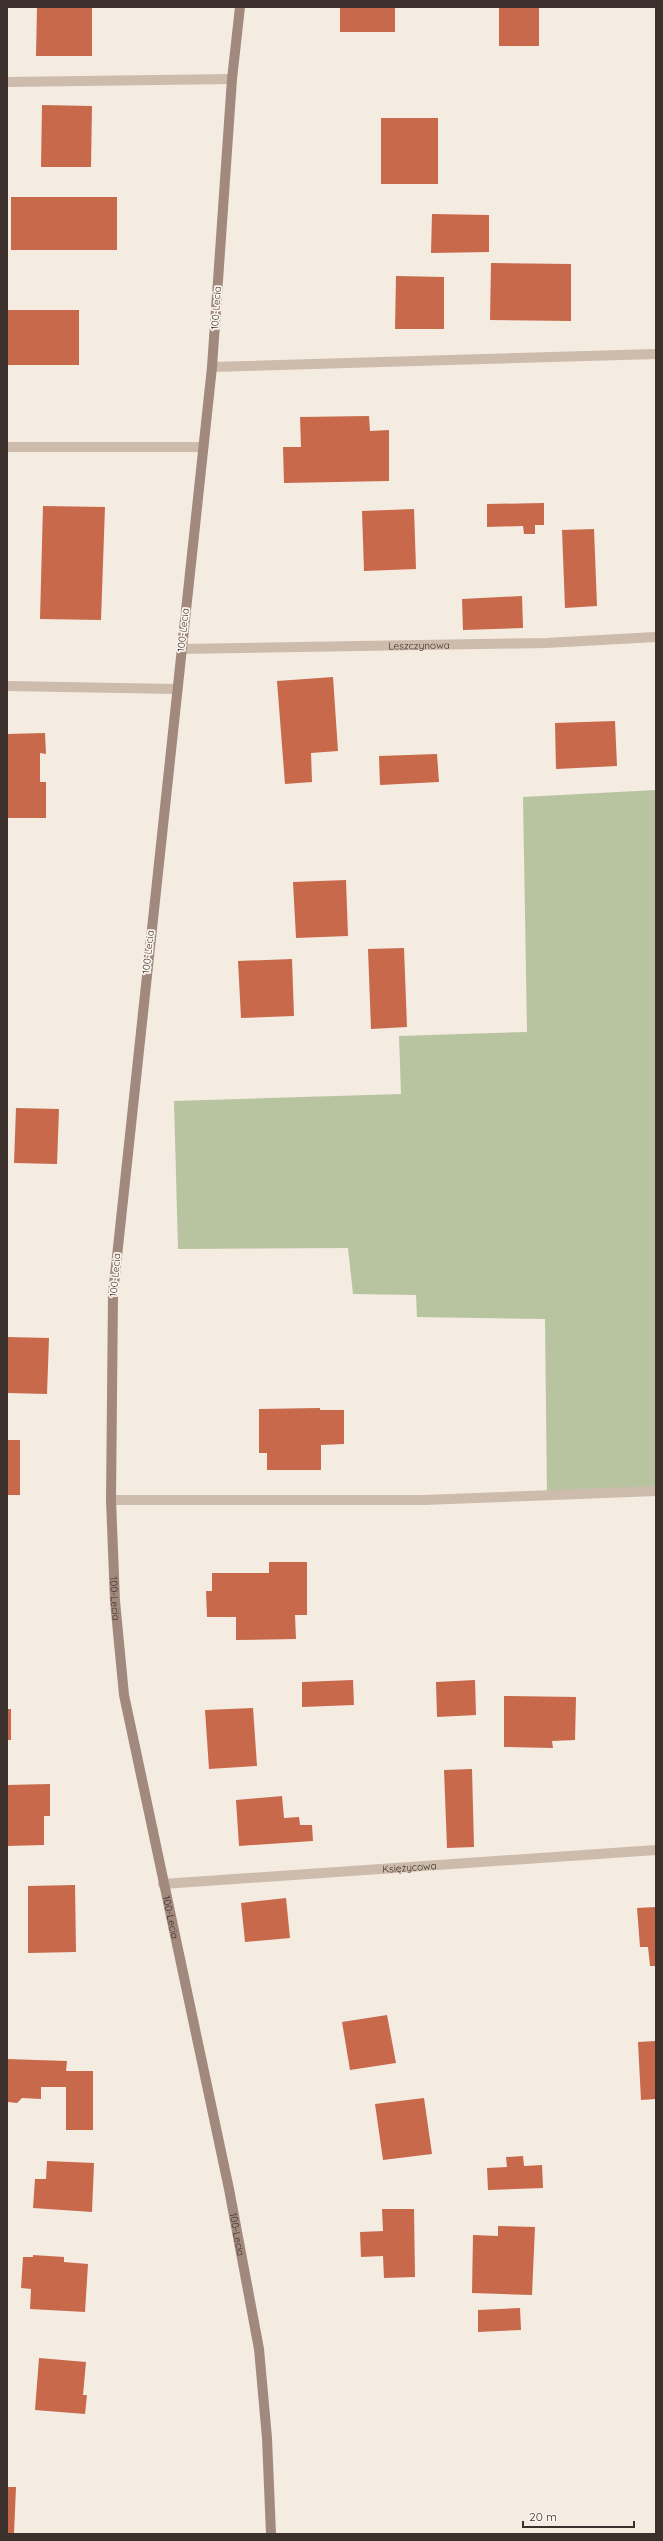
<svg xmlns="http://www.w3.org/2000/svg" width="663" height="2541" font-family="Quicksand,sans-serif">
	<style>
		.green { fill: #b8c4a0 }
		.building { fill: #c8694b }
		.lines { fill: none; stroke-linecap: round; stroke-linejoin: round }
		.lane { stroke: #cdbbac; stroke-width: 10 }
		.street { stroke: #cdbbac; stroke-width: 10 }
		.secondary { stroke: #a18a7d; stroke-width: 10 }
		.labels { text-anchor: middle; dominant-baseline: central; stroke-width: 3.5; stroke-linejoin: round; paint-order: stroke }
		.street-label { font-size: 10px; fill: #3b302b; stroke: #fbf5ee }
	</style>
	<rect width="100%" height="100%" fill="#f4ebe1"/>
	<polygon class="green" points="656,790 656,1491 547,1495 545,1319 417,1317 416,1295 353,1294 348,1248 178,1249 174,1101 401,1094 399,1036 527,1032 523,797"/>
	<g class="building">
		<polygon points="37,7 92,7 92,56 36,56"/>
		<rect x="340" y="7" width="55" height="25"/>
		<rect x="499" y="7" width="40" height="39"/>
		<polygon points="42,105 92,106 91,167 41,167"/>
		<rect x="381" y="118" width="57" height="66"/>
		<rect x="11" y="197" width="106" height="53"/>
		<polygon points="432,214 489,215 489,252 431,253"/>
		<polygon points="491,263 571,264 571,321 490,320"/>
		<polygon points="396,276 444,277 444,329 395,329"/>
		<rect x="7" y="310" width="72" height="55"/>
		<polygon points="369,416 370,431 389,430 389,481 284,483 283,447 301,447 300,417"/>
		<polygon points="544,503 544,525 535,525 535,534 524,534 523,526 487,527 487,504"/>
		<polygon points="43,506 105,507 101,620 40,619"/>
		<polygon points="414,509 416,569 364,571 362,511"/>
		<polygon points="594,529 597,606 565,608 562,530"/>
		<polygon points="522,596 523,628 463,630 462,599"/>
		<polygon points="333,677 338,751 311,753 312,782 285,784 277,681"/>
		<polygon points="615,721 617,766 556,769 555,723"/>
		<polygon points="45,733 46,754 40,753 40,782 46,782 46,818 7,818 7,734"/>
		<polygon points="437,754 439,782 380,785 379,756"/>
		<polygon points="346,880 348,936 296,938 293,882"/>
		<polygon points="404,948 407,1027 371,1029 368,949"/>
		<polygon points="292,959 294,1016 241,1018 238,961"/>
		<polygon points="16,1108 59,1109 57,1164 14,1163"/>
		<polygon points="7,1337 49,1338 47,1394 7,1393"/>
		<polygon points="320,1408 320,1410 344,1410 344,1444 321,1445 321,1470 267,1470 267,1453 259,1453 259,1409"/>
		<rect x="7" y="1440" width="13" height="55"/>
		<polygon points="269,1562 307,1562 307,1615 295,1615 296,1639 236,1640 236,1617 207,1617 206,1591 212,1591 212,1573 269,1573"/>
		<polygon points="353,1680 354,1705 302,1707 302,1682"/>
		<polygon points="475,1680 476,1715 437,1717 436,1682"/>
		<polygon points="504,1696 576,1697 575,1740 552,1741 553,1748 504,1747"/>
		<polygon points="253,1708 257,1766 209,1769 205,1710"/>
		<rect x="7" y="1709" width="4" height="31"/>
		<polygon points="472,1769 474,1847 447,1848 444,1770"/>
		<polygon points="50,1784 50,1816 44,1816 44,1845 7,1846 7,1785"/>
		<polygon points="282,1796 284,1818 299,1817 300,1825 312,1825 313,1841 239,1846 236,1800"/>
		<polygon points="75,1885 76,1952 28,1953 28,1886"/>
		<polygon points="286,1898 290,1938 245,1942 241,1903"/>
		<polygon points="656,1907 656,1966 650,1966 648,1947 640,1947 637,1908"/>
		<polygon points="387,2015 396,2063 350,2070 342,2022"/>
		<polygon points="656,2041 656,2099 641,2100 638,2042"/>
		<polygon points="7,2059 67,2061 66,2071 93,2071 93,2130 66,2130 66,2087 41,2087 41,2099 22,2098 17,2103 8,2102"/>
		<polygon points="424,2098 432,2154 383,2160 375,2104"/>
		<polygon points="523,2156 524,2166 542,2165 543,2188 488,2190 487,2168 507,2167 506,2157"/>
		<polygon points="47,2161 94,2163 92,2212 33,2208 35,2179 46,2179"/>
		<polygon points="382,2209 414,2209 415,2277 384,2278 383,2256 361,2257 360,2232 383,2231"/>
		<polygon points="498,2226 535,2227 532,2295 472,2293 473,2235 498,2236"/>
		<polygon points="33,2255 64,2257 64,2262 88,2264 85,2312 30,2309 31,2289 21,2288 23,2257 33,2257"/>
		<polygon points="520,2308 521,2330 478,2332 478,2310"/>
		<polygon points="39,2358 86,2362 83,2395 87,2395 85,2414 35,2410"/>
		<polygon points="7,2487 16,2487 14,2534 7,2534"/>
	</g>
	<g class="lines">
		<g class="lane">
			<polyline points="212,367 656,354"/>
			<polyline points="111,1500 423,1500 656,1491"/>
		</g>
		<g class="street">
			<polyline points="7,82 232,79"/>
			<polyline points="7,447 203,447"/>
			<path id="s1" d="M181,649L546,643L656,637"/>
			<polyline points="7,686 176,689"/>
			<path id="s2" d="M163,1884L656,1850"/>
		</g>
		<path class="secondary" id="s3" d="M240,7L232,79L212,367L113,1294L111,1500L115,1601L124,1695L229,2189L259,2349L267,2438L271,2534"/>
	</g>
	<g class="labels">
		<g class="street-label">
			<text transform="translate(216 308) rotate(-86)">100-Lecia</text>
			<text transform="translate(183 630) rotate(-84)">100-Lecia</text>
			<text stroke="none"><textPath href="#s1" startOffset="238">Leszczynowa</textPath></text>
			<text transform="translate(148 952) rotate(-84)">100-Lecia</text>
			<text transform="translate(115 1275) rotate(-85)">100-Lecia</text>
			<text stroke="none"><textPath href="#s3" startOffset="1598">100-Lecia</textPath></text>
			<text stroke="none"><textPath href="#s2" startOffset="247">Księżycowa</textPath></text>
			<text stroke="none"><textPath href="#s3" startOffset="1922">100-Lecia</textPath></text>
			<text stroke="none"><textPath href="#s3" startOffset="2246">100-Lecia</textPath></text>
		</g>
	</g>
	<rect width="663" height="2541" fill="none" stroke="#3b302b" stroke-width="16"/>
	<path d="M523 2521v6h111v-6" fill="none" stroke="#3b302b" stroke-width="2"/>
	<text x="529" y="2521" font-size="12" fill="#3b302b" stroke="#fbf5ee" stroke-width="3" paint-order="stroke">20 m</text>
</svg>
